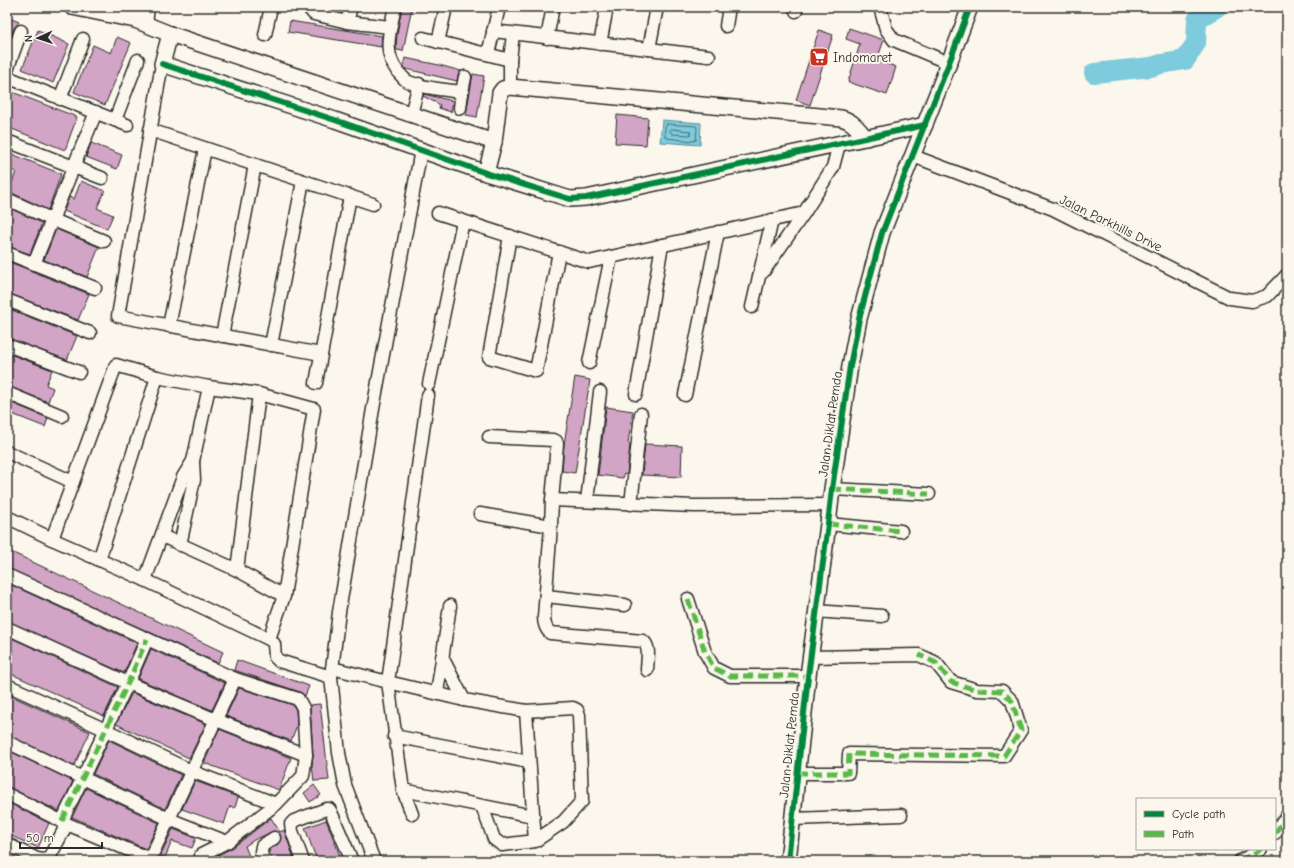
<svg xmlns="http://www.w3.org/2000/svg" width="1294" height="868" font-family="'Comic Neue',sans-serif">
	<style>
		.water { fill: #7dcbdc; stroke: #5c8b95 }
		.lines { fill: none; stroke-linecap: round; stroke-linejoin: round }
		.shore { stroke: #4c6b72; stroke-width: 1 }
		.river { stroke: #7dcbdc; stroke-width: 20 }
		.building { fill: #d2a4c5; stroke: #2b2b2b }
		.minor-casing { stroke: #2b2b2b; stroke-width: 15 }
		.tertiary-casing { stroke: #2b2b2b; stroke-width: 18 }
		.minor { stroke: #fbf7ec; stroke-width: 12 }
		.tertiary { stroke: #fbf7ec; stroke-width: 15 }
		.quiet { stroke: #58b947; stroke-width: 5; stroke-dasharray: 10 5; stroke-linecap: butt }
		.cycleway-casing { stroke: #fbf7ec; stroke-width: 8 }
		.cycleway { stroke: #00873e; stroke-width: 6 }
		.labels { text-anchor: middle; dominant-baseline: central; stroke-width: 4; stroke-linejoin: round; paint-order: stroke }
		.poi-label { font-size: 13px; fill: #2b2b2b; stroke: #fbf7ec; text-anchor: start }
		.street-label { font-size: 13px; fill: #2b2b2b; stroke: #fbf7ec }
	</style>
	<rect width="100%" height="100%" fill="#fbf7ec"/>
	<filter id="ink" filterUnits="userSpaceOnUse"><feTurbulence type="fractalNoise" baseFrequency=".025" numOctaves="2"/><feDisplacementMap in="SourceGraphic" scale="8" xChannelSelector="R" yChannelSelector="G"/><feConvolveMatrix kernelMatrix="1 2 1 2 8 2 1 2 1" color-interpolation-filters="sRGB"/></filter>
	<g filter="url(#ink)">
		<polygon class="water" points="662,120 701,123 700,145 660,142"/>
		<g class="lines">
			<g class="shore">
				<path d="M667,124L696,126L697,128L696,140L694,141L666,138C664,135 664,127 667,124Z"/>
				<polygon points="672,129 690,131 691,134 690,135 672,134 670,131"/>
			</g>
			<polyline class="river" points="1094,73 1151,67 1161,64 1185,60 1196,43 1197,20 1217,7"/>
		</g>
		<g class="building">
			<polygon points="402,7 412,7 403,51 397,50 396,48 397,34"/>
			<polygon points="7,17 19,22 14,28 7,48"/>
			<polygon points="290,21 382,36 381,47 288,32"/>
			<polygon points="849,28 884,40 877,60 896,67 887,95 848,82 860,44 846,39"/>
			<polygon points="38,30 69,44 53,83 22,69"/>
			<polygon points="819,30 833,35 810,105 796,100"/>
			<polygon points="117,37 131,43 105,105 74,92 93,45 111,53"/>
			<polygon points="405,58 439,65 461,71 458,75 457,81 406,69 403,66"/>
			<polygon points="473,74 484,76 477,117 466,115"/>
			<polygon points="7,90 77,117 65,150 7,127"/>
			<polygon points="424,94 453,101 451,112 439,108 440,105 423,96"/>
			<polygon points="617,115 648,118 646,145 615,143"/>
			<polygon points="91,143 122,155 117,169 86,157"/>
			<polygon points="7,152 61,174 48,210 12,193 8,193 16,172 7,168"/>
			<polygon points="81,181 105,191 97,208 113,215 107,229 64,211 69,197 74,199"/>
			<polygon points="7,207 42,223 30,254 7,246"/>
			<polygon points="56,229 99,247 87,277 44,260"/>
			<polygon points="7,261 89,294 78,320 7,293"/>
			<polygon points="7,308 77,336 67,360 7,338"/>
			<polygon points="7,353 52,370 46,385 53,388 48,402 7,386"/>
			<polygon points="575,377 590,380 575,473 562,471 564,444"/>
			<polygon points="7,401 48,418 45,427 7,412"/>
			<polygon points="606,407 633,411 628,443 630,444 627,475 624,474 623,478 598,475"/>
			<polygon points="645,444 682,446 681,477 642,475"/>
			<polygon points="7,550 223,652 218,663 7,568"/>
			<polygon points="7,583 137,643 124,673 7,621"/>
			<polygon points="7,636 118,687 104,716 7,672"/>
			<polygon points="151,649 225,683 212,710 138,679"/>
			<polygon points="237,660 309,686 305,696 300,692 234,670"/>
			<polygon points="239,688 293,705 296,710 297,725 291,741 226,716"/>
			<polygon points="132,693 206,724 189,758 116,724"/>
			<polygon points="7,694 90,732 74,766 7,735"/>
			<polygon points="320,704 329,780 314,781 312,766 313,755 310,705"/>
			<polygon points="219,729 291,758 279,790 204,763"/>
			<polygon points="109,740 181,775 165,809 93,774"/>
			<polygon points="7,750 73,781 59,811 7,787"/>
			<polygon points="195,781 238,797 235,808 230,806 224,824 182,809"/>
			<polygon points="314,785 321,795 310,802 304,793"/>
			<polygon points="86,788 159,823 146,849 72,817"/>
			<polygon points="7,802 49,823 38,848 7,834"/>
			<polygon points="271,818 280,832 284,830 295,861 273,861 269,850 278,844 281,838 280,834 274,831 254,840 245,846 251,861 221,861 218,855 232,848"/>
			<polygon points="326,820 329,827 342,861 317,861 305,828"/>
			<polygon points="173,829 196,838 192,848 172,841 165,858 160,856"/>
		</g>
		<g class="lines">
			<defs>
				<g id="minor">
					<polyline points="308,7 314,14 347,22"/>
					<polyline points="351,7 347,22 390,27"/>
					<path d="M395,7C390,30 382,52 398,72C401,75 404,79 407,81C420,88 447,90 462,92L460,108"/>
					<polyline points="795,7 796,11"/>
					<polyline points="880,7 886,29 894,40 949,63"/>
					<polyline points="135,20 137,7"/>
					<polyline points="146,24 148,7"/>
					<polyline points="726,26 729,7"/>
					<polyline points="493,31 709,56"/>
					<polyline points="265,35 271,7"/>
					<polyline points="423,38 510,60"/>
					<polyline points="547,38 553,7"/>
					<polyline points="438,42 446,7"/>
					<polyline points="600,44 607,7"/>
					<polyline points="649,49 657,7"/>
					<polyline points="488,54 499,7"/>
					<polyline points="162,64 118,316 321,354"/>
					<polyline points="7,70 21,31"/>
					<polyline points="7,77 127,125"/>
					<polyline points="510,87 510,60 513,34"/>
					<polyline points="462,92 465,77"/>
					<polyline points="60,99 83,39"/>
					<polyline points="411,114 419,84"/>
					<polyline points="115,120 138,60"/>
					<polyline points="150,130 373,204"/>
					<polyline points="7,141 102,178"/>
					<polyline points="913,156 1053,209 1230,298 1252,301 1267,296 1287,275"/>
					<polyline points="9,200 53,220 104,241"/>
					<polyline points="438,213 589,262 804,213 833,167 839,144"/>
					<polyline points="510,236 489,357 536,371 559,252"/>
					<polyline points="7,253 95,288"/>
					<polyline points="34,264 96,112"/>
					<polyline points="763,272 804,213"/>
					<polyline points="7,300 90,333"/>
					<polyline points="752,307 772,220"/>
					<polyline points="169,326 205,149"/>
					<polyline points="222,336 255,165"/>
					<polyline points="7,345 79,372"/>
					<polyline points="271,345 303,181"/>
					<polyline points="589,363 611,257"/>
					<polyline points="316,383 350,196"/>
					<polyline points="429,384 463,221"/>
					<polyline points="7,393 62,416"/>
					<polyline points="636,394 662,245"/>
					<polyline points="428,395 388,682 464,700 526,711 573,708 577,710 579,715 582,801 563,822 535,841"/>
					<polyline points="685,395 718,232"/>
					<path d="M489,437L553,440L556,441L557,444L552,500L551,526L544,617C544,623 545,628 550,633L643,641C651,647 647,661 647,670"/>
					<polyline points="7,452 73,482"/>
					<polyline points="832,489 929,494"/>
					<polyline points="552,500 694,506 830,505"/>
					<polyline points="587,501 600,392"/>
					<polyline points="631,504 641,414"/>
					<polyline points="480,514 551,526"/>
					<polyline points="7,517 52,539 145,580 271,640 274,644 275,657 279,661 331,677"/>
					<polyline points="828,524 901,531"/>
					<polyline points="162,536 237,570 284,596"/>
					<polyline points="52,539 116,365 157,377"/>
					<polyline points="180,545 194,480 193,461 209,387"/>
					<polyline points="99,560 157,377 209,387 259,394 314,409 284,596 269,639"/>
					<polyline points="237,570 259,394"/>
					<polyline points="7,575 235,679 298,699 303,708 306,755 303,776 276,804 227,842 201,855"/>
					<polyline points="145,580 183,477 193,461"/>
					<polyline points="546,596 625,605"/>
					<polyline points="688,599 705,652 714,668 730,676 808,676"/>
					<polyline points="816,611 882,616"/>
					<polyline points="7,628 128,683 216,720 306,755"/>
					<polyline points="442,657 464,700"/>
					<polyline points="332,668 388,682 403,790 412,814"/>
					<polyline points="7,685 106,730 191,771 276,804"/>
					<polyline points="437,693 450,606"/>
					<polyline points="394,736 529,762"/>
					<polyline points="7,742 169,819 227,842"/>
					<polyline points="797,773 848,773 849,754 1004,756 1021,730 1012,701 1002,691 977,690 951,682 936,663 919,655 810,657"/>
					<polyline points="403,790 533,816"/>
					<polyline points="7,794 67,824 150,859 235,679"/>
					<polyline points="482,806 494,839 502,845 535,841 526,711"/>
					<polyline points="793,819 901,815"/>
					<polyline points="62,821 128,683 147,639"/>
					<polyline points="1275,833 1287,816"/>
					<polyline points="7,844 37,859 44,860 49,858 67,824"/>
					<polyline points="263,861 261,852 262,846 274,838"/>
					<polyline points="303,861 292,831 291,824 294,821 326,809 329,809 331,812 352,861"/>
					<polyline points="374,861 345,785 339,753 331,677 339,612 373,409 421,150"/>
					<polyline points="1240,861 1257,852 1261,849"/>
				</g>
				<g id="tertiary">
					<polyline points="72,7 135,20 170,34 162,64 335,120 486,173 570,199 586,198 925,125"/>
					<polyline points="170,34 494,142"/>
					<path d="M486,173L494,142L500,93L503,89L510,87L841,118C853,121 858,129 866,138"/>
					<polyline points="788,861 808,676 828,524 832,489 850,366 859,319 882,233 949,63 970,7"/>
				</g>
			</defs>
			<use href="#minor" class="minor-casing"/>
			<use href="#tertiary" class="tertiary-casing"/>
			<use href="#minor" class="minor"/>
			<use href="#tertiary" class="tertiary"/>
			<g class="quiet">
				<polyline points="832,489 929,494"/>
				<polyline points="828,524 901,531"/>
				<polyline points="688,599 705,652 714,668 730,676 808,676"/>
				<polyline points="797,773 848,773 849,754 1004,756 1021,730 1012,701 1002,691 977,690 951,682 936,663 919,655"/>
				<polyline points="62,821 128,683 147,639"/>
				<polyline points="1275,833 1287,816"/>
				<polyline points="1240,861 1257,852 1261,849"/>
			</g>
			<defs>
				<g id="cycleway">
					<polyline points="162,64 335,120 486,173 570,199 586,198 925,125"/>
					<polyline points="788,861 808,676 828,524 832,489 850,366 859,319 882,233 949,63 970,7"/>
				</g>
			</defs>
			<use href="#cycleway" class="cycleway-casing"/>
			<use href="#cycleway" class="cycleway"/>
		</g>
	</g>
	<defs>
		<symbol id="supermarket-square" viewBox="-11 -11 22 22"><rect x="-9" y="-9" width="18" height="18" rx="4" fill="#c8321e" stroke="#fbf7ec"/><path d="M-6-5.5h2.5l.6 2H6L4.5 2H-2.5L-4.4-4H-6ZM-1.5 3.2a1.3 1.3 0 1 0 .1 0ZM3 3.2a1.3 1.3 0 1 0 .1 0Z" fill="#fff"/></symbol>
	</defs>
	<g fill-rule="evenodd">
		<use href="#supermarket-square" x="808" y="46" width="22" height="22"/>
	</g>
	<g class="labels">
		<g class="poi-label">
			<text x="833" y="57">Indomaret</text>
		</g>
		<g class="street-label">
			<text transform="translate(1111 223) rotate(26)">Jalan Parkhills Drive</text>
			<text transform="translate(830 424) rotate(-82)">Jalan Diklat Pemda</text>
			<text transform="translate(789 745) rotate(-84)">Jalan Diklat Pemda</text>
		</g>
	</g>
	<rect width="1294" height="868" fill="none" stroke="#fbf7ec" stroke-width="24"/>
	<rect x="12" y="12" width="1270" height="844" fill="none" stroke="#2b2b2b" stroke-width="1.5" filter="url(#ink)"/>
	<rect x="1136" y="798" width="140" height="52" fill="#fbf7ec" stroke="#a8a59f"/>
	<rect x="1144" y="811" width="20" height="6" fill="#00873e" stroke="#a8a59f"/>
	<text x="1172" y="818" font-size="12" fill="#2b2b2b">Cycle path</text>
	<rect x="1144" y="831" width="20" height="6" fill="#58b947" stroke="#a8a59f"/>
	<text x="1172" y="838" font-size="12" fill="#2b2b2b">Path</text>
	<g transform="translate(38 38) rotate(267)" stroke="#fbf7ec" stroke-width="3" paint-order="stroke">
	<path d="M0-3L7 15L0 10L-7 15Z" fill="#2b2b2b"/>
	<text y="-6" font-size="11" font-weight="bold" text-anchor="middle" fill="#2b2b2b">N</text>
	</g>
	<path d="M20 842v6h82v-6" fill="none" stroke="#2b2b2b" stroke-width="2"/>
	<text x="26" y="842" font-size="12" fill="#2b2b2b" stroke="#fbf7ec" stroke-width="3" paint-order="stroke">50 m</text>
</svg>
